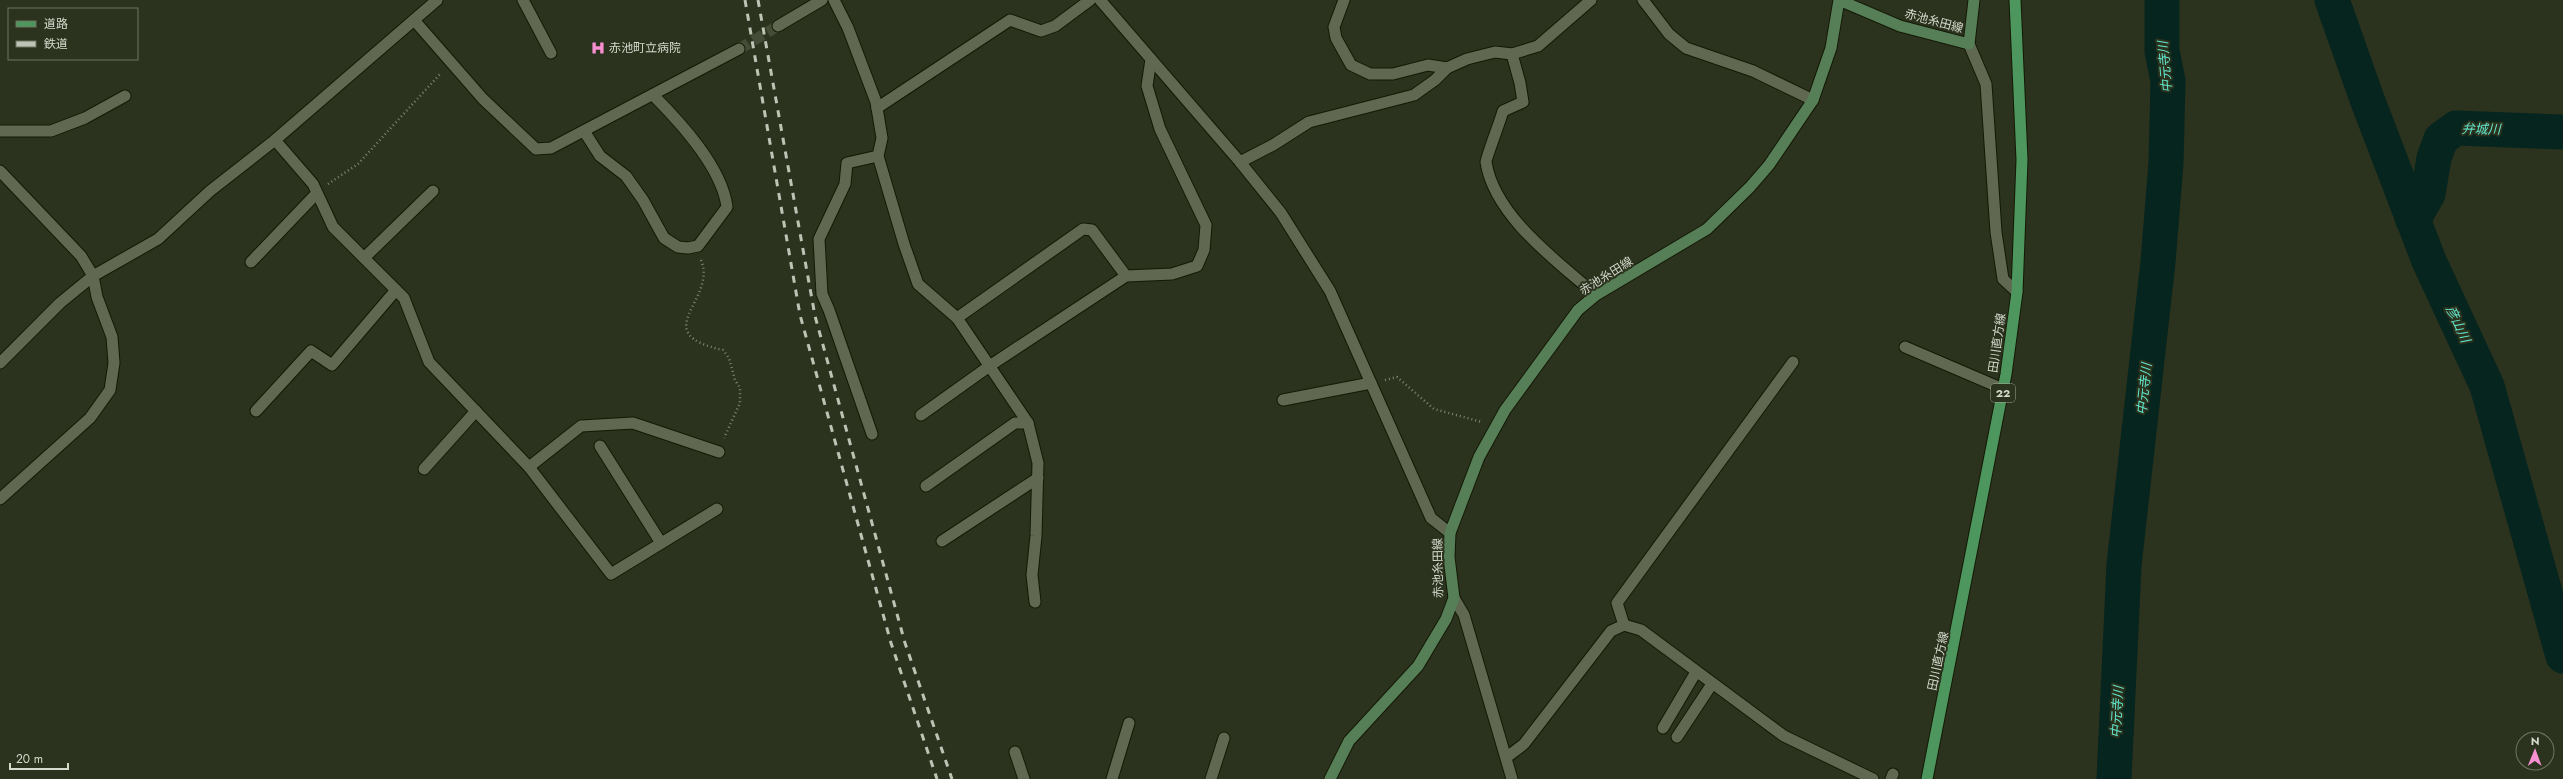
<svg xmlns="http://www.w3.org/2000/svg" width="2563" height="779" font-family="Jost,'Noto Sans JP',sans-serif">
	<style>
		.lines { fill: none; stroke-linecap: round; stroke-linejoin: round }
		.stream { stroke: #445b53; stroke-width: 6 }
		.river { stroke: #06251f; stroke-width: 35 }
		.minor-tunnel { stroke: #444b37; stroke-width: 11; stroke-dasharray: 11 5.5; stroke-linecap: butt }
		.service-casing { stroke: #141906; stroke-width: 13 }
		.minor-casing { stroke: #141906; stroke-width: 13 }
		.secondary-casing { stroke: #141906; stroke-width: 13 }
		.primary-casing { stroke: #141906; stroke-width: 13 }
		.path { stroke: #808676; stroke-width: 2.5; stroke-dasharray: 1 3; stroke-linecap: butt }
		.service { stroke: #606851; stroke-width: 11 }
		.minor { stroke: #606851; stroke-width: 11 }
		.secondary { stroke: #567f57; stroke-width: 11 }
		.primary { stroke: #4d965e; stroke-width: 11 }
		.rail { stroke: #bec3b5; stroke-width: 3; stroke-dasharray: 7 7; stroke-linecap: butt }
		.labels { text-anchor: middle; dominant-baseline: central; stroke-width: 4; stroke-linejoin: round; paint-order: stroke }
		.shield { fill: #2b321d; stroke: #a2a898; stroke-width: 1 }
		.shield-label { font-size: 11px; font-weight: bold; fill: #d5dacd }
		.street-label { font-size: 12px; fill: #d5dacd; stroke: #2b321d }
		.poi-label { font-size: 12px; fill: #d5dacd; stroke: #2b321d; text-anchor: start }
		.water-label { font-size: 13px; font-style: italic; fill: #63e9d0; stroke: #2b321d }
	</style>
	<rect width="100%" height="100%" fill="#2b321d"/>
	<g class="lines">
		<polyline class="stream" points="2561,647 2563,647"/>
		<g class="river">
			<polyline points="2332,0 2367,99 2429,261 2487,386 2563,656"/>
			<polyline points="2413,220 2428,194 2434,158 2441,139 2456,128 2563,132"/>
			<polyline points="2114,779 2124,565 2158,262 2166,163 2168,81 2162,51 2162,0"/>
		</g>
		<polyline class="minor-tunnel" points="739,49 778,26"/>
		<defs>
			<g id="service">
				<polyline points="523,0 551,53"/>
				<polyline points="0,131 51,131 85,118 125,96"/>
			</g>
			<g id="minor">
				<polyline points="834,0 848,28 876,102 882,138 878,156 904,244 918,284 957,318 1028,423 1038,463 1036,536 1032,575 1035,602"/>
				<polyline points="1100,0 1240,162 1281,213 1330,291 1431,518 1450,533"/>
				<polyline points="1344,0 1334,27 1336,38 1351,65 1370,74 1393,74 1428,65 1447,68"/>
				<polyline points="1643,0 1669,34 1686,48 1753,71 1813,100"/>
				<polyline points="414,20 483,99 536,149 551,148 739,49"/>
				<polyline points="778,26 822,0"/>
				<polyline points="1969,44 1986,84 1996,232 2003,279 2017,292"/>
				<path d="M1512,54L1520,83L1523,102L1503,111C1501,119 1486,158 1486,162C1494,216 1558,262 1596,295"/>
				<polyline points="877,108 1010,20 1041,31 1055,26 1090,0"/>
				<path d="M584,131L600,156L626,176L643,200L664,238L678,247L688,248L698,246L727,207C722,167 680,122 653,95"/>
				<polyline points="275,140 313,184 333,227 404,298 429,362 529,467 611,574 717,509"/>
				<polyline points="1240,162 1273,145 1309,122 1414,95 1435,80 1447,68 1467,59 1495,52 1512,54 1538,46 1591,0"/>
				<polyline points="0,171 81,256 93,276 97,297 112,337 114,363 110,390 90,418 0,499"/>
				<polyline points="364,258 433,191"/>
				<polyline points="251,262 317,193"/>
				<polyline points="957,318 1083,229 1092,230 1126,276"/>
				<polyline points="1905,347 2003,389"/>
				<polyline points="0,363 60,303 93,276 158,239 210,191 275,140 437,0"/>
				<polyline points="1283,400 1371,383"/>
				<polyline points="256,411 311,351 332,365 396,290"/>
				<polyline points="921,415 991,365 1126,276 1172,274 1197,266 1204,250 1206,225 1160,129 1147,86 1151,59"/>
				<polyline points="872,434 829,310 822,294 819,239 845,184 847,163 878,156"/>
				<polyline points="600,446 661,543"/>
				<polyline points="529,467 581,426 633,423 719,452"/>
				<polyline points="424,469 476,411"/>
				<polyline points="926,486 1015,423 1028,423"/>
				<polyline points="942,541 1038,478"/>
				<polyline points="1454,598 1464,615 1512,779"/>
				<polyline points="1624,625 1617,603 1793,362"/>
				<polyline points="1663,728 1696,672"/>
				<polyline points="1677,737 1712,684"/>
				<polyline points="1015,752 1024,779"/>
				<polyline points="1507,757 1524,744 1611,631 1624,625 1641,630 1784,736 1873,779"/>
				<polyline points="1112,779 1129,723"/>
				<polyline points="1211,779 1224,738"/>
				<polyline points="1891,779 1893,774"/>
			</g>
			<polyline id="secondary" points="1330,779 1349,741 1418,666 1446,619 1454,598 1449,557 1450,533 1479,457 1505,410 1578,310 1596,295 1707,229 1750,187 1769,165 1813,100 1831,48 1839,0 1900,26 1969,44 1974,0"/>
			<polyline id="primary" points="1927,779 2006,374 2017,292 2022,160 2015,0"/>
		</defs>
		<use href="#service" class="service-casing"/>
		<use href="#minor" class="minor-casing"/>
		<use href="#secondary" class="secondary-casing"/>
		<use href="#primary" class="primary-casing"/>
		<g class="path">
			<polyline points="328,184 358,164 441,73"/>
			<path d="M701,260C718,300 645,333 723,350L729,358L735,380L740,388V403L724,438"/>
			<polyline points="1385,380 1397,377 1434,409 1482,422"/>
		</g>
		<use href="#service" class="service"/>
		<use href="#minor" class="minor"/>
		<use href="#secondary" class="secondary"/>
		<use href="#primary" class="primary"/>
		<g class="rail">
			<polyline points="745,0 800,315 891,643 937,779"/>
			<polyline points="758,0 815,316 905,643 952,779"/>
		</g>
	</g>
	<defs>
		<symbol id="hospital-bare" viewBox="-9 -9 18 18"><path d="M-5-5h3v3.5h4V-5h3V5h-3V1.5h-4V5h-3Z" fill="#f690d0" stroke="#2b321d" stroke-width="2.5" paint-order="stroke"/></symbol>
	</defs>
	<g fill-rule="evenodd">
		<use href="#hospital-bare" x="588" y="38" width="20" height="20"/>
	</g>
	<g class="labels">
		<rect class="shield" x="1991" y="384" width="24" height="18" rx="3"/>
		<g class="shield-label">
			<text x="2003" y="393">22</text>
		</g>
		<g class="street-label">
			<text transform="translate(1934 21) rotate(15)">赤池糸田線</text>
			<text transform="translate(1606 276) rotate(-32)">赤池糸田線</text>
			<text transform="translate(1997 343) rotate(-82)">田川直方線</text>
			<text transform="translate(1438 568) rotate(-91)">赤池糸田線</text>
			<text transform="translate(1938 661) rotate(-78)">田川直方線</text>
		</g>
		<g class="poi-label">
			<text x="609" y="48">赤池町立病院</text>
		</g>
		<g class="water-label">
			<text transform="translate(2165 67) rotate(-95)">中元寺川</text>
			<text transform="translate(2481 129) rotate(1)">弁城川</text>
			<text transform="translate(2458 324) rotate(65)">彦山川</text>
			<text transform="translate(2144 389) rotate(-84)">中元寺川</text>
			<text transform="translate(2117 712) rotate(-87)">中元寺川</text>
		</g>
	</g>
	<rect x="8" y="8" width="130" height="52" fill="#2b321d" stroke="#6f7563"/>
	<rect x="16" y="21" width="20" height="6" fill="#4d965e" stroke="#6f7563"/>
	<text x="44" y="28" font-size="12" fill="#d5dacd">道路</text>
	<rect x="16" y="41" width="20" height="6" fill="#bec3b5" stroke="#6f7563"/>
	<text x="44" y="48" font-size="12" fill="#d5dacd">鉄道</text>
	<g transform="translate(2535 751) rotate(1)"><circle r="19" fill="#2b321d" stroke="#6f7563"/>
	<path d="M0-3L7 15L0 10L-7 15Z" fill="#f690d0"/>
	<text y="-6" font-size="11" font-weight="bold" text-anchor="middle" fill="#d5dacd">N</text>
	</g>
	<path d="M10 763v6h58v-6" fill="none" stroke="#d5dacd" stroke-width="2"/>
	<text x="16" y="763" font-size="12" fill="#d5dacd" stroke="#2b321d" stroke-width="3" paint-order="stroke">20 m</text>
</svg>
